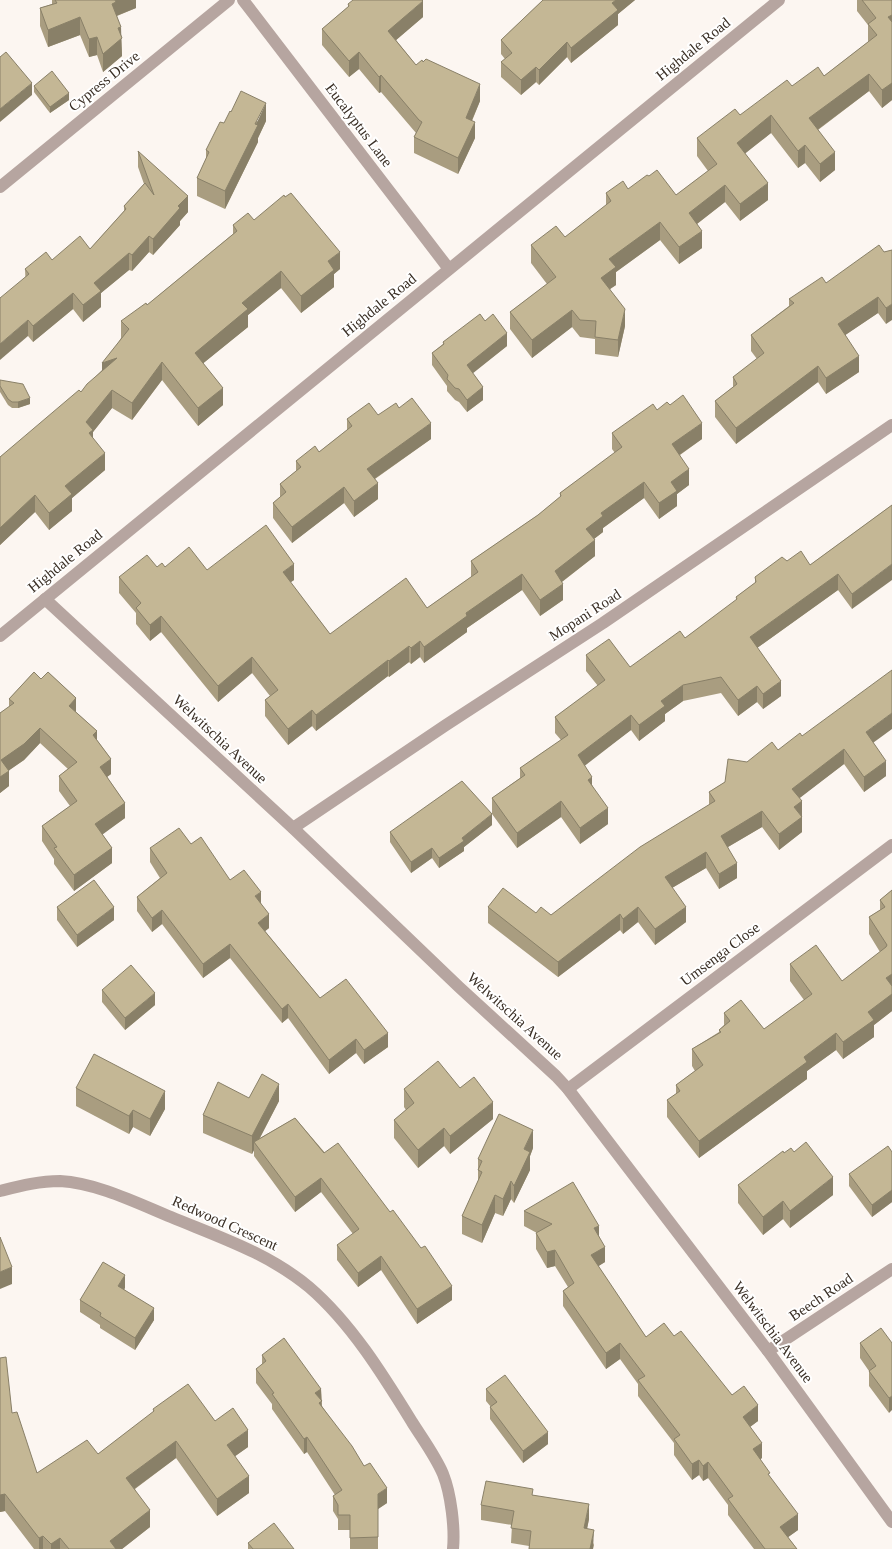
<svg xmlns="http://www.w3.org/2000/svg" width="892" height="1549" font-family="'Times New Roman',serif">
	<style>
		.lines { fill: none; stroke-linecap: round; stroke-linejoin: round }
		.minor { stroke: #b6a5a0; stroke-width: 12 }
		.wall { fill: #a99d80 }
		.shaded-wall { fill: #898068 }
		.building { fill: #c4b795; stroke: #898068 }
		.labels { text-anchor: middle; dominant-baseline: central; stroke-width: 4; stroke-linejoin: round; paint-order: stroke }
		.street-label { font-size: 15px; fill: #3a2f25; stroke: #fff }
	</style>
	<rect width="100%" height="100%" fill="#fcf6f1"/>
	<g class="lines">
		<g class="minor">
			<polyline points="243,0 449,269"/>
			<polyline points="0,187 229,0"/>
			<polyline points="45,599 293,828 459,987 556,1076 568,1089 768,1351 892,1522"/>
			<polyline points="0,636 779,0"/>
			<polyline points="293,828 446,725 603,623 892,425"/>
			<polyline points="568,1089 892,845"/>
			<path d="M0,1191C20,1186 39,1181 60,1181C97,1183 137,1203 171,1217C219,1237 268,1253 309,1287C351,1323 383,1375 412,1422C422,1438 436,1457 443,1474C451,1494 455,1528 453,1549"/>
			<polyline points="768,1351 892,1269"/>
		</g>
	</g>
	<g class="wall">
		<polygon points="52,0 136,0 136,8 117,16 121,36 122,56 103,72 97,55 89,57 80,35 48,47 40,26 40,8 52,4"/>
		<polygon points="543,0 635,0 618,14 618,25 571,63 567,57 539,85 536,82 521,95 501,77 501,62 505,59 501,54 501,40"/>
		<polygon points="857,0 892,0 892,100 882,108 869,91 818,130 835,170 820,182 805,163 798,168 771,133 745,153 768,200 740,221 725,202 697,224 702,248 679,264 660,240 616,272 616,285 610,289 625,326 618,357 595,354 595,339 580,337 572,327 532,358 510,329 510,312 547,284 531,263 531,245 565,237 606,206 606,193 628,189 676,195 708,171 697,156 697,138 740,115 792,86 824,76 868,42 868,25 857,11"/>
		<polygon points="348,4 423,17 396,40 416,65 423,62 480,101 472,121 475,138 458,174 414,153 414,137 416,133 381,92 379,93 359,69 349,77 322,45 322,29 348,7"/>
		<polygon points="34,86 69,100 50,113 34,92"/>
		<polygon points="266,121 258,138 258,142 225,209 197,196 197,178 206,159 206,150 224,123"/>
		<polygon points="138,151 188,212 180,221 180,225 153,255 149,252 132,271 129,270 101,293 101,307 83,322 73,309 33,342 28,336 25,269 52,260 90,249 124,211 124,206 144,184 138,167"/>
		<polygon points="254,220 340,269 334,274 334,287 301,313 281,288 248,315 248,327 203,363 223,405 198,426 162,380 132,420 112,408 93,432 93,438 105,470 72,498 72,511 49,530 35,512 0,545 0,457 81,392 102,370 121,338 121,321 147,305 233,234 233,225"/>
		<polygon points="892,250 886,324 878,313 845,335 859,372 826,394 818,382 736,444 715,417 715,401 733,387 733,377 757,359 751,351 751,335 789,306 789,299 826,283 884,252"/>
		<polygon points="485,321 507,346 472,373 483,400 467,412 459,402 455,400 447,391 447,386 432,365 432,353 443,344 443,342"/>
		<polygon points="0,380 30,404 18,408 12,408 8,405 0,392"/>
		<polygon points="399,408 431,439 375,479 378,499 354,517 344,503 292,543 273,518 273,503 280,497 280,484 296,471 296,461 319,452 347,430 347,419 378,415"/>
		<polygon points="657,410 702,439 680,455 689,485 677,494 677,506 659,519 644,498 603,528 603,532 594,539 595,556 562,582 563,600 540,616 522,590 467,628 467,632 424,663 420,657 411,664 409,662 389,677 388,676 316,731 312,726 288,745 265,716 265,700 270,696 252,673 218,702 161,632 150,641 136,624 136,613 119,593 119,577 157,567 207,570 294,580 290,582 330,634 427,608 471,577 471,561 538,515 560,497 560,493 615,453 612,449 612,433"/>
		<polygon points="892,505 852,609 838,590 757,648 781,696 763,709 757,702 738,716 721,693 683,701 665,714 665,721 639,741 631,730 584,765 608,824 580,844 561,817 517,848 492,814 492,798 520,778 520,768 561,740 555,733 555,717 598,686 586,671 586,655 630,667 685,638 736,601 736,597 755,583 755,577 787,561 810,565"/>
		<polygon points="34,672 41,679 48,672 76,698 76,712 97,731 97,740 111,759 111,774 107,777 125,803 125,818 102,834 112,848 112,863 74,891 54,864 54,859 42,841 42,826 70,806 59,791 59,776 68,769 40,743 24,760 9,770 9,786 0,793 0,713 9,707 9,699"/>
		<polygon points="802,736 873,742 886,776 864,792 844,764 799,798 802,801 802,832 779,850 762,827 728,847 737,878 719,889 706,868 672,888 686,922 655,945 638,922 623,934 620,930 558,977 488,923 488,907 551,915 709,805 709,792 725,782 747,762 778,750"/>
		<polygon points="492,825 464,847 464,851 439,868 432,858 411,873 390,842 390,832"/>
		<polygon points="191,844 230,880 261,903 269,928 265,931 320,998 388,1047 364,1064 356,1053 329,1074 288,1018 282,1023 230,958 203,978 162,924 152,932 137,911 137,897 160,878 150,862 150,848"/>
		<polygon points="892,890 892,1011 874,1025 874,1037 843,1059 836,1050 807,1071 807,1079 699,1158 667,1117 667,1100 676,1094 676,1085 695,1071 692,1066 692,1049 719,1032 719,1030 724,1025 724,1013 764,1029 804,1000 790,981 790,964 842,981 880,952 869,934 869,917 880,910 880,900"/>
		<polygon points="57,907 114,920 77,947 57,920"/>
		<polygon points="102,990 155,1005 125,1030 102,1002"/>
		<polygon points="76,1088 165,1109 150,1136 133,1127 129,1134 76,1106"/>
		<polygon points="460,1088 493,1119 450,1154 444,1146 418,1168 394,1138 394,1120 406,1110 404,1107 404,1089"/>
		<polygon points="249,1098 279,1101 260,1138 295,1118 452,1300 417,1324 381,1270 358,1287 337,1260 337,1245 353,1234 321,1192 295,1212 254,1156 254,1150 252,1154 203,1133 203,1115"/>
		<polygon points="533,1148 530,1156 530,1170 514,1203 511,1199 503,1216 495,1213 482,1243 462,1234 462,1216 478,1181 478,1159"/>
		<polygon points="892,1152 892,1202 872,1217 849,1186 849,1174"/>
		<polygon points="784,1153 833,1195 790,1228 783,1219 763,1235 738,1203 738,1185"/>
		<polygon points="524,1211 599,1236 605,1262 598,1266 646,1337 674,1336 758,1421 750,1427 762,1458 760,1459 798,1530 788,1537 797,1549 754,1549 728,1515 728,1505 708,1478 703,1481 699,1475 692,1480 674,1455 674,1443 638,1396 638,1384 620,1359 606,1369 563,1306 563,1291 568,1287 555,1266 547,1268 536,1249 536,1233 537,1233 524,1226"/>
		<polygon points="125,1288 124,1289 154,1320 135,1350 100,1328 100,1325 80,1312 80,1300"/>
		<polygon points="860,1343 892,1343 889,1413 869,1386 869,1371 860,1358"/>
		<polygon points="262,1355 321,1389 322,1406 387,1503 378,1509 378,1549 350,1549 350,1530 338,1530 338,1519 333,1511 333,1496 335,1495 307,1452 304,1454 272,1409 272,1404 256,1383 256,1369 262,1365"/>
		<polygon points="0,1358 12,1413 37,1473 98,1454 153,1413 153,1409 215,1421 248,1447 235,1456 249,1493 217,1516 176,1458 135,1489 150,1527 122,1549 34,1549 5,1511 0,1512"/>
		<polygon points="486,1389 548,1444 523,1463 490,1419 490,1407 491,1407 486,1401"/>
		<polygon points="533,1495 589,1519 587,1529 594,1545 593,1549 529,1549 529,1546 511,1543 512,1525 481,1520 481,1505"/>
		<polygon points="248,1543 294,1549 248,1549"/>
	</g>
	<g class="shaded-wall">
		<polygon points="115,0 136,0 136,8 116,16 112,4"/>
		<polygon points="616,0 635,0 618,14 618,25 571,63 571,48 612,3"/>
		<polygon points="423,1 423,17 388,47 388,31"/>
		<polygon points="892,15 892,32 888,17"/>
		<polygon points="80,17 80,35 48,47 48,30"/>
		<polygon points="121,27 122,56 103,72 103,54 118,28"/>
		<polygon points="97,37 97,55 89,57 89,39"/>
		<polygon points="567,42 567,57 539,85 539,70"/>
		<polygon points="359,52 359,69 349,77 349,61"/>
		<polygon points="536,67 536,82 521,95 521,80"/>
		<polygon points="869,74 869,91 809,136 809,118"/>
		<polygon points="381,75 381,92 379,93 379,77"/>
		<polygon points="32,83 32,95 0,122 0,109"/>
		<polygon points="892,83 892,100 882,108 882,90"/>
		<polygon points="480,84 480,101 466,134 466,118"/>
		<polygon points="69,93 69,100 50,113 50,107"/>
		<polygon points="266,103 266,121 258,138 258,142 225,209 225,191"/>
		<polygon points="771,115 771,133 737,160 737,143"/>
		<polygon points="475,122 475,138 458,174 458,158"/>
		<polygon points="805,145 805,163 798,168 798,151"/>
		<polygon points="835,152 835,170 820,182 820,164"/>
		<polygon points="768,183 768,200 740,221 740,204"/>
		<polygon points="725,185 725,202 689,230 689,213"/>
		<polygon points="188,196 188,212 180,221 180,225 153,255 153,239 178,206"/>
		<polygon points="660,222 660,240 616,272 616,285 601,295 601,278 609,259"/>
		<polygon points="702,231 702,248 679,264 679,247"/>
		<polygon points="149,236 149,252 132,271 132,255"/>
		<polygon points="340,252 340,269 334,274 334,287 301,313 301,296 328,261"/>
		<polygon points="129,253 129,270 101,293 101,307 83,322 83,305 94,283"/>
		<polygon points="281,271 281,288 248,315 248,327 195,370 195,353 242,303"/>
		<polygon points="73,293 73,309 33,342 33,326"/>
		<polygon points="878,297 878,313 838,340 838,324"/>
		<polygon points="892,304 892,320 886,324 886,308"/>
		<polygon points="625,309 625,326 618,357 618,340"/>
		<polygon points="572,310 572,327 532,358 532,340"/>
		<polygon points="28,320 28,336 0,360 0,344"/>
		<polygon points="507,333 507,346 467,378 467,365"/>
		<polygon points="859,356 859,372 826,394 826,378"/>
		<polygon points="117,358 102,380 102,363"/>
		<polygon points="162,362 162,380 132,420 132,403"/>
		<polygon points="818,366 818,382 736,444 736,428"/>
		<polygon points="483,387 483,400 467,412 467,400"/>
		<polygon points="223,388 223,405 198,426 198,408"/>
		<polygon points="112,390 112,408 93,432 93,447 86,422"/>
		<polygon points="30,398 30,404 18,408 18,402"/>
		<polygon points="431,423 431,439 367,484 367,469"/>
		<polygon points="702,423 702,439 672,460 672,444"/>
		<polygon points="105,453 105,470 72,498 72,511 49,530 49,513 65,486"/>
		<polygon points="689,469 689,485 677,494 677,506 659,519 659,503 671,482"/>
		<polygon points="644,482 644,498 603,528 603,532 586,545 586,529 601,513"/>
		<polygon points="378,483 378,499 354,517 354,501"/>
		<polygon points="344,487 344,503 292,543 292,527"/>
		<polygon points="35,495 35,512 0,545 0,528"/>
		<polygon points="595,540 595,556 555,587 555,571"/>
		<polygon points="294,564 294,580 283,588 283,572"/>
		<polygon points="892,564 892,580 852,609 852,594"/>
		<polygon points="522,574 522,590 467,628 467,632 424,663 424,647 466,613"/>
		<polygon points="838,574 838,590 750,653 750,637"/>
		<polygon points="563,584 563,600 540,616 540,600"/>
		<polygon points="161,616 161,632 150,641 150,625"/>
		<polygon points="420,641 420,657 411,664 411,648"/>
		<polygon points="409,646 409,662 389,677 389,661"/>
		<polygon points="252,657 252,673 218,702 218,686"/>
		<polygon points="388,660 388,676 316,731 316,715"/>
		<polygon points="781,681 781,696 763,709 763,694"/>
		<polygon points="683,685 683,701 665,714 665,721 639,741 639,725 661,701"/>
		<polygon points="757,686 757,702 738,716 738,700"/>
		<polygon points="76,698 76,713 69,706"/>
		<polygon points="312,710 312,726 288,745 288,729"/>
		<polygon points="892,713 892,729 866,748 866,732"/>
		<polygon points="631,715 631,730 578,771 578,755"/>
		<polygon points="40,728 40,743 24,760 1,776 1,760"/>
		<polygon points="97,731 97,746 93,735"/>
		<polygon points="844,749 844,764 792,804 792,789"/>
		<polygon points="111,759 111,774 100,782 100,767"/>
		<polygon points="886,761 886,776 864,792 864,777"/>
		<polygon points="9,771 9,786 0,793 0,777"/>
		<polygon points="592,777 592,793 588,780"/>
		<polygon points="561,801 561,817 517,848 517,833"/>
		<polygon points="802,801 802,817 794,807"/>
		<polygon points="125,803 125,818 95,840 95,824"/>
		<polygon points="608,808 608,824 580,844 580,828"/>
		<polygon points="762,811 762,827 721,851 721,836"/>
		<polygon points="492,814 492,825 464,847 464,851 439,868 439,858 462,838"/>
		<polygon points="802,817 802,832 779,850 779,834"/>
		<polygon points="112,848 112,863 74,891 74,875"/>
		<polygon points="432,848 432,858 411,873 411,862"/>
		<polygon points="706,852 706,868 665,892 665,877"/>
		<polygon points="737,863 737,878 719,889 719,874"/>
		<polygon points="261,892 261,906 255,896"/>
		<polygon points="114,907 114,920 77,947 77,935"/>
		<polygon points="638,907 638,922 623,934 623,919"/>
		<polygon points="686,907 686,922 655,945 655,929"/>
		<polygon points="162,910 162,924 152,932 152,918"/>
		<polygon points="269,914 269,928 258,937 258,923"/>
		<polygon points="620,914 620,930 558,977 558,962"/>
		<polygon points="230,944 230,958 203,978 203,964"/>
		<polygon points="892,974 892,991 886,978"/>
		<polygon points="155,993 155,1005 125,1030 125,1018"/>
		<polygon points="892,994 892,1011 874,1025 874,1037 843,1059 843,1042 868,1012"/>
		<polygon points="288,1004 288,1018 282,1023 282,1009"/>
		<polygon points="388,1033 388,1047 364,1064 364,1050"/>
		<polygon points="836,1033 836,1050 807,1071 807,1079 699,1158 699,1141 804,1057"/>
		<polygon points="356,1039 356,1053 329,1074 329,1060"/>
		<polygon points="279,1084 279,1101 256,1145 254,1142 254,1150 252,1154 252,1136"/>
		<polygon points="165,1091 165,1109 150,1136 150,1119"/>
		<polygon points="493,1102 493,1119 450,1154 450,1136"/>
		<polygon points="133,1110 133,1127 129,1134 129,1116"/>
		<polygon points="444,1128 444,1146 418,1168 418,1150"/>
		<polygon points="533,1130 533,1148 530,1156 530,1170 514,1203 514,1186 524,1149"/>
		<polygon points="833,1177 833,1195 790,1228 790,1211"/>
		<polygon points="321,1178 321,1192 295,1212 295,1197"/>
		<polygon points="511,1181 511,1199 503,1216 503,1199"/>
		<polygon points="892,1190 892,1202 872,1217 872,1205"/>
		<polygon points="495,1195 495,1213 482,1243 482,1225"/>
		<polygon points="783,1201 783,1219 763,1235 763,1217"/>
		<polygon points="599,1226 599,1241 594,1228"/>
		<polygon points="605,1247 605,1262 591,1271 591,1255"/>
		<polygon points="555,1250 555,1266 547,1268 547,1252"/>
		<polygon points="381,1256 381,1270 358,1287 358,1273"/>
		<polygon points="12,1267 12,1284 0,1289 0,1272"/>
		<polygon points="125,1275 125,1288 118,1298 118,1286"/>
		<polygon points="452,1286 452,1300 417,1324 417,1309"/>
		<polygon points="154,1308 154,1320 135,1350 135,1338"/>
		<polygon points="620,1343 620,1359 606,1369 606,1353"/>
		<polygon points="321,1389 322,1416 315,1393"/>
		<polygon points="892,1396 892,1410 889,1413 889,1398"/>
		<polygon points="758,1405 758,1421 743,1432 743,1417"/>
		<polygon points="248,1430 248,1447 227,1462 227,1445"/>
		<polygon points="548,1432 548,1444 523,1463 523,1451"/>
		<polygon points="307,1437 307,1452 304,1454 304,1439"/>
		<polygon points="176,1441 176,1458 126,1495 126,1478"/>
		<polygon points="762,1443 762,1458 753,1465 753,1449"/>
		<polygon points="699,1460 699,1475 692,1480 692,1464"/>
		<polygon points="708,1462 708,1478 703,1481 703,1466"/>
		<polygon points="249,1476 249,1493 217,1516 217,1499"/>
		<polygon points="387,1488 387,1503 378,1509 378,1494"/>
		<polygon points="5,1494 5,1511 0,1512 0,1495"/>
		<polygon points="589,1504 589,1519 584,1543 584,1528"/>
		<polygon points="150,1510 150,1527 122,1549 110,1549 110,1541"/>
		<polygon points="798,1514 798,1530 780,1543 780,1527"/>
		<polygon points="594,1530 593,1549 590,1549"/>
		<polygon points="43,1536 43,1549 39,1549 39,1538"/>
		<polygon points="60,1538 60,1549 51,1549 51,1544"/>
	</g>
	<g class="building">
		<polygon points="55,0 115,0 116,2 112,4 121,27 118,28 122,38 103,54 97,37 89,39 80,17 48,30 40,8 57,3"/>
		<polygon points="353,0 422,0 423,1 388,31 416,65 422,60 423,62 426,59 480,84 466,118 475,122 458,158 414,137 422,122 419,120 381,75 379,77 359,52 349,61 322,29 349,6 348,4"/>
		<polygon points="543,0 616,0 612,3 618,10 571,48 567,42 539,70 536,67 521,80 501,62 512,53 501,40"/>
		<polygon points="862,0 892,0 892,15 888,17 892,22 892,83 882,90 869,74 809,118 835,152 820,164 805,145 798,151 771,115 737,143 768,183 740,204 725,185 689,213 702,231 679,247 660,222 609,259 616,267 601,278 625,309 618,340 595,337 596,321 580,320 572,310 532,340 510,312 556,277 531,245 556,226 565,237 611,201 606,193 623,181 628,189 647,175 649,176 657,170 676,195 717,164 697,138 735,109 740,115 787,80 792,86 818,67 824,76 877,35 868,24 876,18"/>
		<polygon points="6,52 32,83 0,109 0,57"/>
		<polygon points="52,71 69,93 50,107 34,86"/>
		<polygon points="241,91 266,103 255,124 258,125 225,191 197,178 209,152 206,150 220,122 224,123 230,111 231,112"/>
		<polygon points="138,151 188,196 178,206 180,208 153,239 149,236 132,255 129,253 94,283 101,291 83,305 73,293 33,326 28,320 0,344 0,298 29,274 25,269 46,252 52,260 80,236 90,249 126,209 124,206 145,183 154,195"/>
		<polygon points="291,193 340,252 328,261 334,270 301,296 281,271 242,303 248,309 195,353 223,388 198,408 162,362 132,403 112,390 86,422 93,430 89,433 105,453 65,486 72,494 49,513 35,495 0,528 0,457 79,390 81,392 87,384 117,358 102,363 129,329 121,321 146,303 147,305 237,231 233,225 248,213 254,220 284,195 285,197"/>
		<polygon points="879,245 884,252 892,250 892,304 886,308 878,297 838,324 859,356 826,378 818,366 736,428 715,401 737,384 733,377 764,353 751,335 794,303 789,299 822,277 826,283"/>
		<polygon points="480,314 485,321 493,314 507,333 467,365 483,387 467,400 459,389 455,388 447,379 448,375 432,353 444,344 443,342"/>
		<polygon points="0,380 23,384 30,398 18,402 12,402 8,399 0,386"/>
		<polygon points="683,395 702,423 672,444 689,469 671,482 677,491 659,503 644,482 601,513 603,516 586,529 595,540 555,571 563,584 540,600 522,574 466,613 467,616 424,647 420,641 411,648 409,646 389,661 388,660 316,715 312,710 288,729 265,700 278,690 252,657 218,686 161,616 150,625 136,608 141,603 119,577 147,555 157,567 162,563 165,567 189,547 207,570 266,525 294,564 283,572 330,634 406,578 427,608 478,572 471,561 538,515 561,496 560,493 622,447 612,433 653,404 657,410 667,402 670,405"/>
		<polygon points="412,398 431,423 367,469 378,483 354,501 344,487 292,527 273,503 286,492 280,484 301,467 296,461 315,446 319,452 352,426 347,419 369,403 378,415 396,403 399,408"/>
		<polygon points="892,505 892,564 852,594 838,574 750,637 781,681 763,694 757,686 738,700 721,677 683,685 661,701 665,706 639,725 631,715 578,755 592,777 588,780 608,808 580,828 561,801 517,833 492,798 525,775 520,768 568,735 555,717 605,680 586,655 609,639 630,667 680,631 685,638 737,599 736,597 756,582 755,577 782,557 787,561 801,551 810,565"/>
		<polygon points="892,670 892,713 866,732 886,761 864,777 844,749 792,789 802,801 794,807 802,817 779,834 762,811 721,836 737,863 719,874 706,852 665,877 686,907 655,929 638,907 623,919 620,914 558,962 488,907 503,888 536,913 541,907 551,915 640,847 715,801 709,792 725,782 728,759 747,762 772,742 778,750 800,733 802,736"/>
		<polygon points="34,672 41,679 48,672 76,698 69,706 97,731 93,735 111,759 100,767 125,803 95,824 112,848 74,875 54,848 57,847 42,826 77,801 59,776 77,762 40,728 24,744 1,760 9,771 0,777 0,713 14,703 9,699"/>
		<polygon points="462,781 492,814 462,838 464,841 439,858 432,848 411,862 390,832"/>
		<polygon points="179,828 191,844 201,837 230,880 244,870 261,892 255,896 269,914 258,923 320,998 346,979 388,1033 364,1050 356,1039 329,1060 288,1004 282,1009 230,944 203,964 162,910 152,918 137,897 167,873 150,848"/>
		<polygon points="94,880 114,907 77,935 57,907"/>
		<polygon points="892,890 892,974 886,978 892,986 892,994 868,1012 874,1020 843,1042 836,1033 804,1057 807,1062 699,1141 667,1100 680,1091 676,1085 703,1065 692,1049 721,1032 719,1030 730,1021 724,1013 741,1000 764,1029 812,994 790,964 816,945 842,981 886,947 887,945 869,917 885,907 880,900"/>
		<polygon points="131,965 155,993 125,1018 102,990"/>
		<polygon points="94,1054 165,1091 150,1119 133,1110 129,1116 76,1088"/>
		<polygon points="438,1061 460,1088 474,1077 493,1102 450,1136 444,1128 418,1150 394,1120 414,1103 404,1089"/>
		<polygon points="262,1074 279,1084 252,1136 203,1115 218,1082 249,1098"/>
		<polygon points="499,1114 533,1130 524,1149 530,1152 514,1186 511,1181 503,1199 495,1195 482,1225 462,1216 482,1172 478,1170 482,1161 478,1159"/>
		<polygon points="295,1118 324,1153 338,1143 390,1212 393,1210 421,1248 425,1246 452,1286 417,1309 381,1256 358,1273 337,1245 359,1229 321,1178 295,1197 254,1142"/>
		<polygon points="806,1142 833,1177 790,1211 783,1201 763,1217 738,1185 783,1151 784,1153 791,1148 794,1152"/>
		<polygon points="888,1146 892,1152 892,1190 872,1205 849,1174"/>
		<polygon points="573,1182 599,1226 594,1228 605,1247 591,1255 646,1337 664,1323 674,1336 681,1331 732,1395 744,1386 758,1405 743,1417 762,1443 753,1449 770,1473 768,1474 798,1514 780,1527 797,1549 765,1549 728,1499 733,1496 708,1462 703,1466 699,1460 692,1464 674,1439 680,1435 638,1380 645,1376 620,1343 606,1353 563,1291 574,1283 555,1250 547,1252 536,1233 552,1224 524,1211"/>
		<polygon points="0,1237 12,1267 0,1272"/>
		<polygon points="103,1262 125,1275 118,1286 154,1308 135,1338 100,1316 101,1313 80,1300"/>
		<polygon points="881,1328 892,1343 892,1396 889,1398 869,1371 876,1366 860,1343"/>
		<polygon points="284,1338 321,1389 315,1393 322,1401 319,1403 352,1446 364,1466 370,1463 387,1488 378,1494 378,1537 350,1538 350,1515 338,1515 338,1505 333,1496 342,1490 307,1437 304,1439 272,1394 274,1393 256,1369 266,1361 262,1355"/>
		<polygon points="6,1357 12,1413 17,1412 37,1473 87,1440 98,1454 154,1411 153,1409 188,1384 215,1421 233,1408 248,1430 227,1445 249,1476 217,1499 176,1441 126,1478 150,1510 110,1541 116,1549 69,1549 60,1538 51,1544 43,1536 39,1538 5,1494 0,1495 0,1358"/>
		<polygon points="505,1375 548,1432 523,1451 490,1407 497,1402 486,1389"/>
		<polygon points="486,1481 533,1489 532,1495 589,1504 584,1528 594,1530 590,1549 529,1549 531,1531 511,1528 514,1511 481,1505"/>
		<polygon points="274,1523 294,1549 253,1549 248,1543"/>
	</g>
	<g class="labels">
		<g class="street-label">
			<text transform="translate(693 49) rotate(-39)">Highdale Road</text>
			<text transform="translate(104 81) rotate(-39)">Cypress Drive</text>
			<text transform="translate(359 125) rotate(53)">Eucalyptus Lane</text>
			<text transform="translate(379 305) rotate(-39)">Highdale Road</text>
			<text transform="translate(65 561) rotate(-39)">Highdale Road</text>
			<text transform="translate(585 615) rotate(-33)">Mopani Road</text>
			<text transform="translate(220 739) rotate(43)">Welwitschia Avenue</text>
			<text transform="translate(720 954) rotate(-37)">Umsenga Close</text>
			<text transform="translate(515 1016) rotate(42)">Welwitschia Avenue</text>
			<text transform="translate(225 1223) rotate(24)">Redwood Crescent</text>
			<text transform="translate(821 1297) rotate(-34)">Beech Road</text>
			<text transform="translate(773 1332) rotate(53)">Welwitschia Avenue</text>
		</g>
	</g>
</svg>
